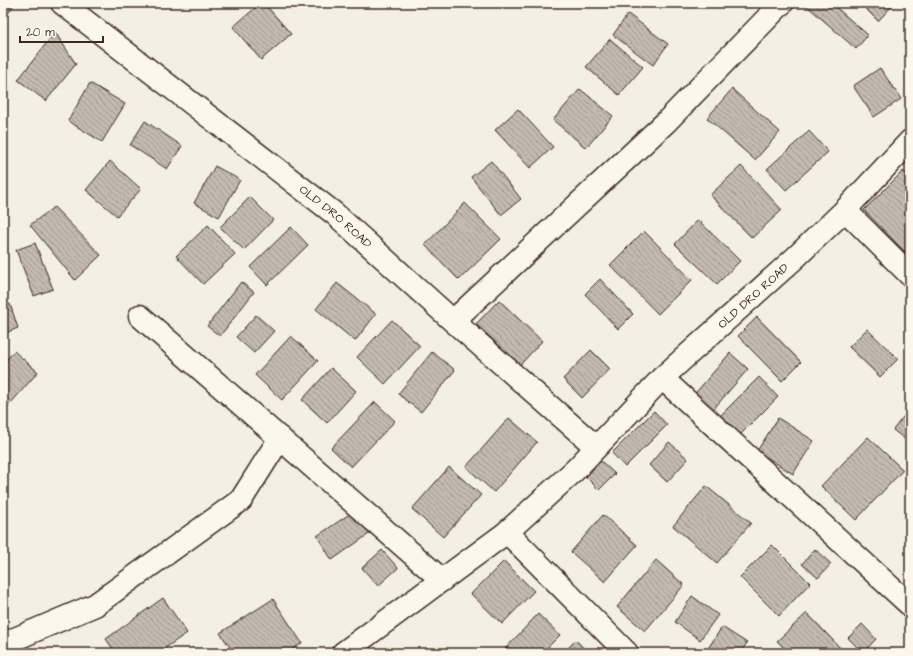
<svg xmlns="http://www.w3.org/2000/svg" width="913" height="656" font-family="'Architects Daughter',sans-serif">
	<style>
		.building { fill: url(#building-back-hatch); stroke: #3b2a1e }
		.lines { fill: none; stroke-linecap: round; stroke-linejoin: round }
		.minor-casing { stroke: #3b2a1e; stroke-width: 25 }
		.minor { stroke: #fbf7ec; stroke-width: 22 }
		.labels { text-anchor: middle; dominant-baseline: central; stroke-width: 4; stroke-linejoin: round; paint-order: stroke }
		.street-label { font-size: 12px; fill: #3b2a1e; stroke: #fbf7ec }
	</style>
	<defs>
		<pattern id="building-back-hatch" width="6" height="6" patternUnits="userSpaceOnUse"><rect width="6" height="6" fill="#c3bbb0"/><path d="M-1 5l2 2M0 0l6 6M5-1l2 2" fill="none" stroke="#a0988f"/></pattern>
	</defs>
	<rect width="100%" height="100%" fill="#f3efe4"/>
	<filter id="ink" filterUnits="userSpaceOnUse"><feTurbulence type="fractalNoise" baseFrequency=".025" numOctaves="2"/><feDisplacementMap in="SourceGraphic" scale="8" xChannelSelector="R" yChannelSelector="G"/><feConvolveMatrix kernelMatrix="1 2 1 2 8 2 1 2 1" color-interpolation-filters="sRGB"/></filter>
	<g filter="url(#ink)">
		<g class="building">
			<polygon points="3,3 15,3 3,21"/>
			<polygon points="261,3 264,3 291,34 261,60 233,27"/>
			<polygon points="807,3 831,3 868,35 856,49 806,5"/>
			<polygon points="860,3 895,3 878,21"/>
			<polygon points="628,14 668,44 653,65 613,35"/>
			<polygon points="55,32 76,64 46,101 18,80"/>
			<polygon points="610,39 643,67 619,95 586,67"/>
			<polygon points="880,68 901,99 874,117 853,86"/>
			<polygon points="90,83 125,104 102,142 68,121"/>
			<polygon points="580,89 613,116 586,148 553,120"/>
			<polygon points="732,89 780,132 755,160 707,118"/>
			<polygon points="518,109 553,147 530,168 495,130"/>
			<polygon points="145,121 182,146 167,169 130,145"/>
			<polygon points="809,131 828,152 786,190 767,169"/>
			<polygon points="110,161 141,189 117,216 86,190"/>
			<polygon points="491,161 521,199 501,215 471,177"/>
			<polygon points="215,166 240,180 219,217 194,203"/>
			<polygon points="741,166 782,210 752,238 710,195"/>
			<polygon points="903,171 910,178 910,246 905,252 864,210"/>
			<polygon points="250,197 273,220 244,250 220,227"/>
			<polygon points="465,203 501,239 459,280 425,245"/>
			<polygon points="54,207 101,255 75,280 30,225"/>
			<polygon points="698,220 740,261 717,284 675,244"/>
			<polygon points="208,225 235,254 203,284 176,256"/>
			<polygon points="291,227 308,245 267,285 250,267"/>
			<polygon points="644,231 692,280 658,314 610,265"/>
			<polygon points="35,243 53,289 34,296 16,250"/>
			<polygon points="600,279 633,314 618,329 585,294"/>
			<polygon points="241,282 254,292 220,336 207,326"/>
			<polygon points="337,283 376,314 355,341 316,309"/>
			<polygon points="499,300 542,341 520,365 476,324"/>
			<polygon points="10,304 18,328 3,334 3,306"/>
			<polygon points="256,315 274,331 254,353 236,337"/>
			<polygon points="757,317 801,362 782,381 738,336"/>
			<polygon points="392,320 420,346 385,384 357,357"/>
			<polygon points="867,329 898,359 880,377 849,347"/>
			<polygon points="291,336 318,361 282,400 255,375"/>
			<polygon points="591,350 610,369 582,398 563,379"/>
			<polygon points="14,351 38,372 3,412 3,364"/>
			<polygon points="432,352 455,370 421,412 398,394"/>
			<polygon points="730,353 748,369 710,413 692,397"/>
			<polygon points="331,368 356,391 327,423 302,400"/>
			<polygon points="759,377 778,397 737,438 718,418"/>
			<polygon points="375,402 395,421 351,467 331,448"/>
			<polygon points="910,408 910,443 893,430"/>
			<polygon points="654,411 667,425 625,467 612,453"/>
			<polygon points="509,418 537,442 494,492 466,467"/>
			<polygon points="778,418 814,441 793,474 757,451"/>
			<polygon points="868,437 903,470 856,520 821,486"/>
			<polygon points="669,442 688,459 667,482 649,465"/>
			<polygon points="601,461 615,474 599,490 586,477"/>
			<polygon points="449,467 481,495 443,537 412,509"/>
			<polygon points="706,486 751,523 717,563 673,526"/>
			<polygon points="354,511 369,534 332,560 317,536"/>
			<polygon points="603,515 637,545 605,582 571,552"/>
			<polygon points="772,545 810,583 779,616 740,577"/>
			<polygon points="815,549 831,564 818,578 802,564"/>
			<polygon points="382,550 398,568 378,586 362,568"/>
			<polygon points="656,560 684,585 645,631 617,607"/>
			<polygon points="504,561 534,591 502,624 471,594"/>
			<polygon points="692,596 718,615 700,640 675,622"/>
			<polygon points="163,598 187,633 158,653 116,653 106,639"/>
			<polygon points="273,599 302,643 287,653 234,653 220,633"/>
			<polygon points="807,613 845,653 789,653 777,641"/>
			<polygon points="538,614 560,635 542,653 509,653 505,649"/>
			<polygon points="862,624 876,639 863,653 848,638"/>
			<polygon points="722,627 747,643 740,653 705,653"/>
			<polygon points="576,640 588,653 563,653"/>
		</g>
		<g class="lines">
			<defs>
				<g id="minor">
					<path id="s1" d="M62,3L335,214L453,321L596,447"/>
					<polyline points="845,210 910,141"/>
					<polyline points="140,316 442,580"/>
					<polyline points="453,321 666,122 782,3"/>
					<polyline points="662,378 910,605"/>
					<polyline points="507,532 627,653"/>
					<polyline points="3,644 95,605 241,500 280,438"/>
					<path id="s2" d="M343,653L507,532L575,470L662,378L795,258L845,210L910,275"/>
				</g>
			</defs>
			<use href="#minor" class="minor-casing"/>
			<use href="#minor" class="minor"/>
		</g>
	</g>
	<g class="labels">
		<g class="street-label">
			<text stroke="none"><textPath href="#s1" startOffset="347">OLD DRO ROAD</textPath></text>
			<text stroke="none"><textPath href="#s2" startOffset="545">OLD DRO ROAD</textPath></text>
		</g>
	</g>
	<rect width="913" height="656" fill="none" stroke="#fbf7ec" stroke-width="16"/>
	<rect x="8" y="8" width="897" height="640" fill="none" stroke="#3b2a1e" stroke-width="1.5" filter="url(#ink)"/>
	<path d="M20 36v6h83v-6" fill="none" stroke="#3b2a1e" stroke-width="2"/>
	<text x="26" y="36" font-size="12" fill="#3b2a1e" stroke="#fbf7ec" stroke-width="3" paint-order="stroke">20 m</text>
</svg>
